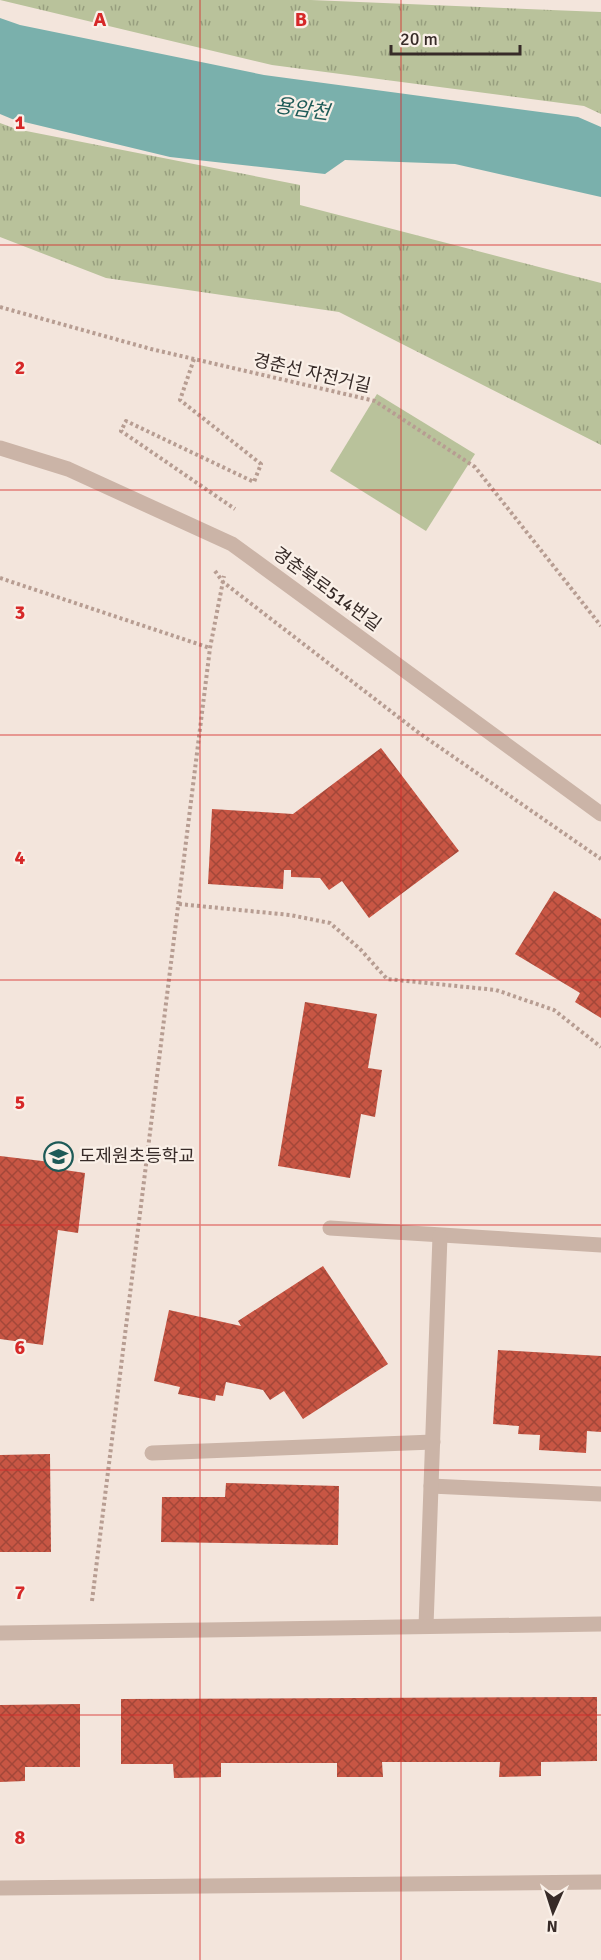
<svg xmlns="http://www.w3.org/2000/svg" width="601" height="1960" font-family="Signika,'Noto Sans KR',sans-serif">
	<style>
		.grass { fill: url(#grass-tufts) }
		.pitch { fill: #b9c29b }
		.water { fill: #7ab0ac }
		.building { fill: url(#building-cross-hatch) }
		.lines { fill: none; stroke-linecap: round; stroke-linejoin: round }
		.path { stroke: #b79d92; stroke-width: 4; stroke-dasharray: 3 3; stroke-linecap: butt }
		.service { stroke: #cbb4a7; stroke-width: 15 }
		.minor { stroke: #cbb4a7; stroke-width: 15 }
		.grid { fill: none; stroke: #d62828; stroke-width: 1.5; stroke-opacity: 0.55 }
		.labels { text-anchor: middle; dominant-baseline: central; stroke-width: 4.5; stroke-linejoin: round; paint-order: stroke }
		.street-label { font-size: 18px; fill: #372b28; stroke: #faf0e8 }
		.poi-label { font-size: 18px; fill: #372b28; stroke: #faf0e8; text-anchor: start }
		.water-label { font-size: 20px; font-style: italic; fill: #1d5a57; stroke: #faf0e8 }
		.grid-label { font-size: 20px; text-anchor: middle; font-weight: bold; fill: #d62828; stroke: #faf0e8; stroke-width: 4.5; stroke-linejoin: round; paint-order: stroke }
	</style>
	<defs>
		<pattern id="grass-tufts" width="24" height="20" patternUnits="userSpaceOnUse" patternTransform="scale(1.5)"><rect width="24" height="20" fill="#b9c29b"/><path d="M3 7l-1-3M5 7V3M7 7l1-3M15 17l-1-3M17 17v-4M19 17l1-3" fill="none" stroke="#979e7e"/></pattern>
		<pattern id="building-cross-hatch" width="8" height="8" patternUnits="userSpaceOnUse" patternTransform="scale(1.5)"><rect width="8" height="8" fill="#c85644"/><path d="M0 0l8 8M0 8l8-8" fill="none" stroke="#a34739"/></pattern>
	</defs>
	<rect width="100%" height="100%" fill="#f3e5dc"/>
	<g class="grass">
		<polygon points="0,0 311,0 601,12 601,114 584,106 272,65"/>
		<polygon points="0,123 16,129 300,185 300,205 601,283 601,445 339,312 106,278 0,237"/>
	</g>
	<polygon class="pitch" points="377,394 475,454 426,531 330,471"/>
	<polygon class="water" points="0,18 20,25 264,75 578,117 601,127 601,197 455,164 345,160 325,174 170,157 12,119 0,114"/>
	<g class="building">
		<polygon points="381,748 459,851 369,918 342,881 329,890 320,878 291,877 291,870 284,870 283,889 208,884 212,809 293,814"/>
		<polygon points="554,891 601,919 601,1018 575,1002 580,993 515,954"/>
		<polygon points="305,1002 377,1014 368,1068 382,1070 375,1117 361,1114 350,1178 278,1166"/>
		<polygon points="0,1156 59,1163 58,1169 85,1173 78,1233 58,1230 43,1345 0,1339"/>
		<polygon points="323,1266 388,1364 303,1419 284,1391 270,1400 263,1390 226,1382 223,1396 216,1395 215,1401 178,1394 180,1387 154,1381 169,1310 241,1326 238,1321"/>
		<polygon points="498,1350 601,1356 601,1432 587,1431 586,1453 539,1450 540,1435 518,1434 519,1426 493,1424"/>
		<polygon points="50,1454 51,1552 0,1552 0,1455"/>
		<polygon points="226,1483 339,1486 338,1545 161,1542 162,1497 225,1497"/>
		<polygon points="597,1697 597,1761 541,1762 541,1776 499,1777 500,1762 382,1762 383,1777 337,1777 337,1763 221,1763 221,1777 174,1778 173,1764 121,1764 121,1699"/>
		<polygon points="80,1704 80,1767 25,1767 25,1781 0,1782 0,1705"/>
	</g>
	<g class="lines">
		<g class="path">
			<polyline points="0,307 151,349 375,401 475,467 601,626"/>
			<polyline points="194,359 180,400 261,464 254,482 126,421 121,431 235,509"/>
			<polyline points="215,571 223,582 419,733 601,859"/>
			<polyline points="0,578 210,648"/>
			<polyline points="179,904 290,915 330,923 360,949 387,979 496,990 554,1010 601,1047"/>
			<polyline points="92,1601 210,648 224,576"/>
		</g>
		<g class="service">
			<polyline points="330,1228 601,1245"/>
			<polyline points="152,1453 433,1442"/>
			<polyline points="431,1486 601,1494"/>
			<polyline points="426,1626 440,1236"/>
			<polyline points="0,1633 601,1624"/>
			<polyline points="0,1888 601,1882"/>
		</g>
		<polyline class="minor" points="0,448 68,469 232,544 601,814"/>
	</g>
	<path class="grid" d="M200,0V1960M401,0V1960M0,245H601M0,490H601M0,735H601M0,980H601M0,1225H601M0,1470H601M0,1715H601"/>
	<defs>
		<symbol id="school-ring" viewBox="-11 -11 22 22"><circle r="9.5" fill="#faf0e8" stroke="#1d5a57" stroke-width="1.5"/><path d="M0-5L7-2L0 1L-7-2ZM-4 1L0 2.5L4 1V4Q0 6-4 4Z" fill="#1d5a57"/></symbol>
	</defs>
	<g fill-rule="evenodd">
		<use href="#school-ring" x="42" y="1140" width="33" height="33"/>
	</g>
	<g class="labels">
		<g class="street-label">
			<text transform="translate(312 373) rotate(13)">경춘선 자전거길</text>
			<text transform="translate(327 589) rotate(36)">경춘북로514번길</text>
		</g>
		<g class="poi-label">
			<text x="79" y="1156">도제원초등학교</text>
		</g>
		<g class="water-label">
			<text transform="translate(302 109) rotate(8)">용암천</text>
		</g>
	</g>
	<g class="grid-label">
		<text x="100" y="26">A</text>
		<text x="301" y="26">B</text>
		<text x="20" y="129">1</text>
		<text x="20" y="374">2</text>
		<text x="20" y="619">3</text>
		<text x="20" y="864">4</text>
		<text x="20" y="1109">5</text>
		<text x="20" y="1354">6</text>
		<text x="20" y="1599">7</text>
		<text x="20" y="1844">8</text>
	</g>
	<g transform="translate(553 1912) rotate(183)" stroke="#faf0e8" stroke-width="4.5" paint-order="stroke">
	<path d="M0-4.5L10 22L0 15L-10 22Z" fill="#372b28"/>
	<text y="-9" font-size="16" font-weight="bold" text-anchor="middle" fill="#372b28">N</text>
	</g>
	<path d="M391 45v9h129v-9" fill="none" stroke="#372b28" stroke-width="3"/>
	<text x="400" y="45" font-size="18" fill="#372b28" stroke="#faf0e8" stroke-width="4.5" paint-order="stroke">20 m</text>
</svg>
